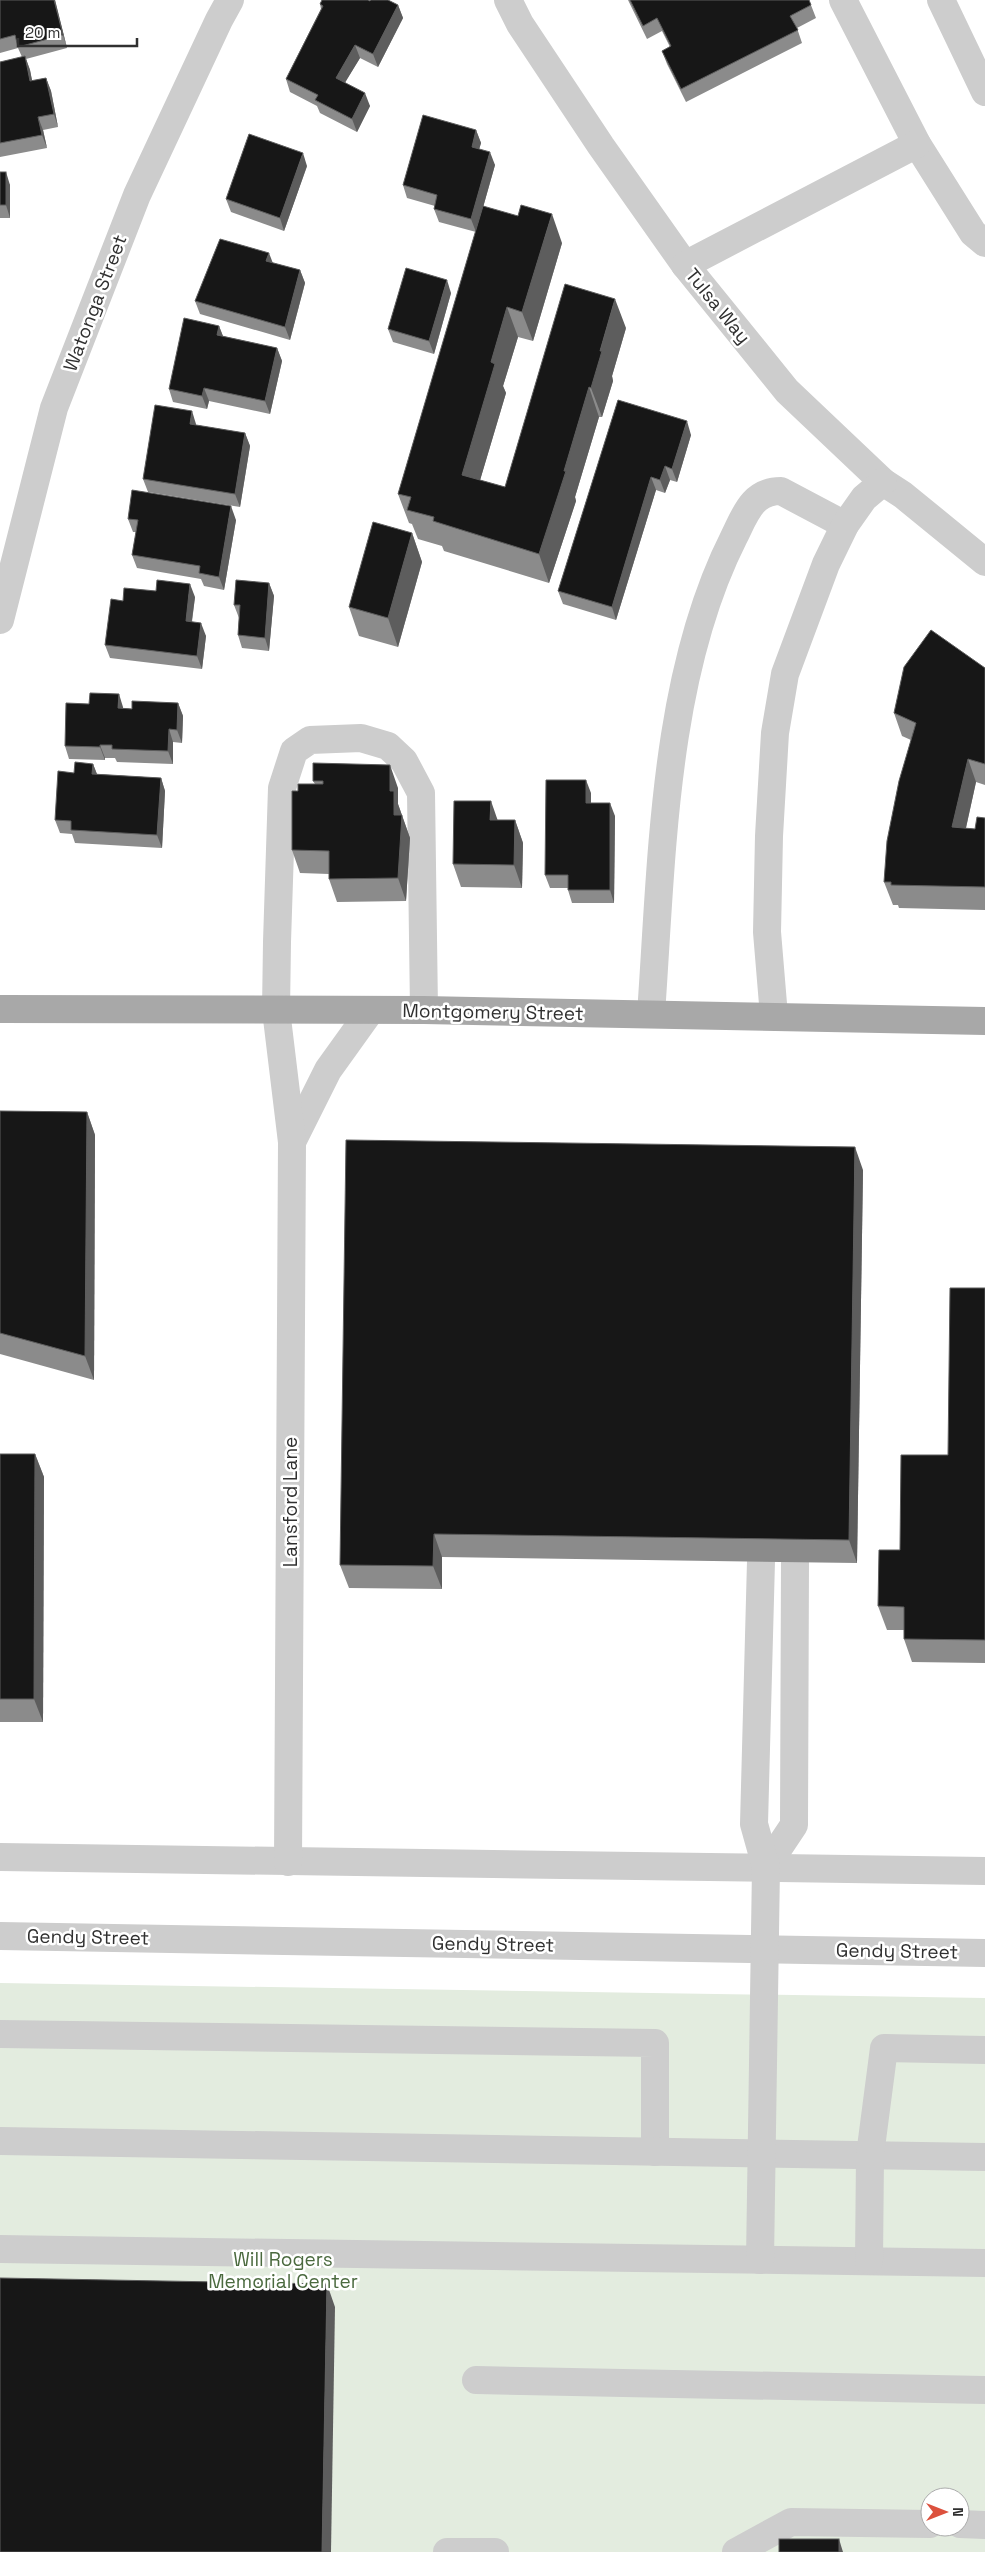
<svg xmlns="http://www.w3.org/2000/svg" width="985" height="2552" font-family="'Space Grotesk',sans-serif">
	<style>
		.green { fill: #e3ecdf; fill-rule: evenodd }
		.lines { fill: none; stroke-linecap: round; stroke-linejoin: round }
		.minor { stroke: #cdcdcd; stroke-width: 28 }
		.major { stroke: #a8a8a8; stroke-width: 28 }
		.wall { fill: #8b8b8b }
		.shaded-wall { fill: #5d5d5d }
		.building { fill: #171717; stroke: #5d5d5d }
		.labels { text-anchor: middle; dominant-baseline: central; stroke-width: 5; stroke-linejoin: round; paint-order: stroke }
		.street-label { font-size: 19px; fill: #303030; stroke: #fff }
		.park-label { font-size: 19px; fill: #4b6a3f; stroke: #fff }
	</style>
	<rect width="100%" height="100%" fill="#fff"/>
	<path class="green" d="M0,1983L985,1998V2552H0ZM930,2497H960V2527H930Z"/>
	<g class="lines">
		<g class="minor">
			<polyline points="508,0 520,24 601,146 685,265 787,391 883,482 903,495 985,562"/>
			<polyline points="843,0 917,144 973,233 985,243"/>
			<polyline points="941,0 985,92"/>
			<polyline points="685,265 917,144"/>
			<polyline points="0,620 54,408 137,195 219,20 230,0"/>
			<path d="M651,1014C662,860 663,677 734,537C745,515 752,491 781,491L845,525"/>
			<polyline points="774,1016 767,932 769,836 775,733 785,674 826,564 845,525 864,498 883,482"/>
			<polyline points="292,1142 328,1070 371,1010"/>
			<polyline points="0,1857 985,1871"/>
			<polyline points="288,1862 292,1142 276,1010 277,942 282,788 294,751 310,740 361,738 388,746 404,761 421,793 424,1010"/>
			<polyline points="766,1867 794,1825 795,1562"/>
			<polyline points="0,1936 985,1953"/>
			<polyline points="0,2034 655,2043 655,2152"/>
			<polyline points="0,2141 985,2157"/>
			<polyline points="0,2249 985,2263"/>
			<polyline points="760,2260 766,1867 754,1824 761,1561"/>
			<polyline points="869,2261 870,2155 884,2048 985,2050"/>
			<polyline points="476,2380 985,2390"/>
			<polyline points="960,2524 985,2525"/>
			<polyline points="447,2552 495,2552"/>
			<polyline points="736,2552 791,2522 930,2524"/>
		</g>
		<polyline class="major" points="0,1009 424,1010 985,1021"/>
	</g>
	<g class="wall">
		<polygon points="0,0 55,0 67,48 26,59 30,70 32,81 46,78 51,91 58,127 43,130 47,148 0,157 0,62 22,57 18,48 0,53"/>
		<polygon points="628,0 809,0 816,18 797,28 802,43 686,102 667,64 662,51 670,47 662,31 647,39"/>
		<polygon points="370,1 398,5 403,18 378,67 360,58 345,82 370,106 357,132 320,113 317,106 290,92 286,79 321,9 320,4"/>
		<polygon points="476,130 481,143 479,149 495,165 478,225 562,243 533,341 518,337 503,386 506,393 480,480 505,487 626,328 612,376 613,381 602,417 599,417 575,497 576,501 549,583 444,551 442,546 418,539 412,524 409,523 398,494 476,232 439,222 434,209 435,206 407,198 403,185"/>
		<polygon points="307,166 284,231 231,212 226,199"/>
		<polygon points="0,172 10,185 10,218 0,218"/>
		<polygon points="273,263 300,270 305,283 290,340 200,314 195,301"/>
		<polygon points="451,293 434,354 393,342 388,329"/>
		<polygon points="219,326 223,336 277,348 282,361 270,414 209,401 207,409 173,402 169,389"/>
		<polygon points="618,400 691,435 677,482 670,480 665,493 656,490 616,620 563,604 558,591"/>
		<polygon points="196,424 196,425 245,433 250,446 240,507 148,492 143,479"/>
		<polygon points="128,519 236,520 224,590 204,586 201,579 137,568 132,555 136,532 133,532"/>
		<polygon points="412,533 422,562 398,647 359,636 349,607"/>
		<polygon points="269,583 274,596 269,651 242,648 238,635 239,618 234,605"/>
		<polygon points="195,597 192,622 206,636 202,669 110,658 105,645 123,601"/>
		<polygon points="985,668 985,785 976,782 966,828 975,829 985,818 985,910 899,908 898,905 893,905 884,882 911,740 902,736 894,713"/>
		<polygon points="178,703 183,716 182,743 173,742 173,764 117,762 115,758 105,758 105,760 69,759 65,746 123,707 123,708 132,709"/>
		<polygon points="313,763 398,788 398,804 410,838 406,901 337,902 329,879 329,874 300,873 292,850 298,791 315,784 313,781"/>
		<polygon points="93,764 97,774 161,778 165,791 162,848 75,843 72,834 60,833 55,820 74,773"/>
		<polygon points="591,793 591,803 615,816 614,903 572,903 568,890 568,888 550,888 545,875"/>
		<polygon points="498,820 515,820 523,843 522,888 461,887 453,864"/>
		<polygon points="0,1111 87,1112 95,1135 94,1380 0,1354"/>
		<polygon points="863,1170 857,1563 442,1557 442,1589 349,1588 340,1565"/>
		<polygon points="985,1288 985,1663 912,1662 904,1639 904,1630 887,1630 878,1606 900,1550 948,1455"/>
		<polygon points="0,1454 35,1454 44,1477 43,1722 0,1722"/>
	</g>
	<g class="shaded-wall">
		<polygon points="54,0 55,0 67,48 63,35"/>
		<polygon points="398,5 403,18 378,67 373,54"/>
		<polygon points="355,45 360,58 340,91 336,78"/>
		<polygon points="25,56 30,70 35,95 30,81"/>
		<polygon points="46,78 51,91 58,127 54,114"/>
		<polygon points="365,93 370,106 357,132 352,119"/>
		<polygon points="38,117 43,130 47,148 42,135"/>
		<polygon points="476,130 481,143 476,160 472,147"/>
		<polygon points="490,152 495,165 476,232 471,219"/>
		<polygon points="303,153 307,166 284,231 280,218"/>
		<polygon points="6,172 10,185 10,218 6,205"/>
		<polygon points="552,214 562,243 533,341 522,312"/>
		<polygon points="269,253 274,266 266,261"/>
		<polygon points="300,270 305,283 290,340 285,327"/>
		<polygon points="447,280 451,293 434,354 429,341"/>
		<polygon points="615,299 626,328 612,376 613,381 602,417 591,388 600,351"/>
		<polygon points="507,307 518,337 503,386 506,393 473,504 462,475 491,362"/>
		<polygon points="219,326 224,339 217,335"/>
		<polygon points="277,348 282,361 270,414 265,401"/>
		<polygon points="589,387 599,417 575,497 576,501 549,583 539,554"/>
		<polygon points="204,388 209,401 207,409 202,396"/>
		<polygon points="192,411 196,424 194,437 190,424"/>
		<polygon points="687,421 691,435 677,482 672,469"/>
		<polygon points="245,433 250,446 240,507 235,494"/>
		<polygon points="665,466 670,480 665,493 660,480"/>
		<polygon points="651,477 656,490 616,620 612,607"/>
		<polygon points="231,506 236,520 224,590 219,577"/>
		<polygon points="412,533 422,562 398,647 388,618"/>
		<polygon points="269,583 274,596 269,651 265,638"/>
		<polygon points="190,584 195,597 190,634 186,621"/>
		<polygon points="201,623 206,636 202,669 197,656"/>
		<polygon points="119,694 123,707 123,721 118,708"/>
		<polygon points="178,703 183,716 182,743 177,730"/>
		<polygon points="169,729 173,742 173,764 168,751"/>
		<polygon points="100,745 105,758 105,760 100,747"/>
		<polygon points="968,759 976,782 961,850 952,827"/>
		<polygon points="93,764 98,777 92,774"/>
		<polygon points="390,765 398,788 398,804 410,838 406,901 398,878 394,815 390,791"/>
		<polygon points="161,778 165,791 162,848 157,835"/>
		<polygon points="586,780 591,793 591,816 586,803"/>
		<polygon points="491,801 499,824 490,820"/>
		<polygon points="610,803 615,816 614,903 610,890"/>
		<polygon points="515,820 523,843 522,888 514,865"/>
		<polygon points="87,1112 95,1135 94,1380 85,1356"/>
		<polygon points="855,1147 863,1170 857,1563 849,1540"/>
		<polygon points="35,1454 44,1477 43,1722 34,1699"/>
		<polygon points="434,1534 442,1557 442,1589 433,1566"/>
		<polygon points="327,2284 335,2307 331,2552 322,2552"/>
		<polygon points="839,2539 843,2552 839,2552"/>
	</g>
	<g class="building">
		<polygon points="0,0 54,0 63,35 18,47 15,35 0,39"/>
		<polygon points="322,0 368,0 370,1 371,0 388,0 398,5 373,54 355,45 336,78 365,93 352,119 315,100 318,95 286,79 323,6 320,4"/>
		<polygon points="630,0 809,0 811,5 790,16 798,30 681,89 662,51 671,46 657,18 643,26"/>
		<polygon points="25,56 30,81 46,78 54,114 38,117 42,135 0,143 0,62"/>
		<polygon points="423,115 476,130 472,147 490,152 471,219 434,209 437,195 403,185"/>
		<polygon points="249,134 303,153 280,218 226,199"/>
		<rect x="0" y="172" width="6" height="33"/>
		<polygon points="521,205 552,214 522,312 507,307 491,362 495,364 462,475 505,487 565,284 615,299 600,351 602,351 591,388 589,387 564,471 566,471 539,554 433,521 434,517 407,510 411,497 398,494 483,206 518,216"/>
		<polygon points="220,239 269,253 266,261 300,270 285,327 195,301"/>
		<polygon points="406,268 447,280 429,341 388,329"/>
		<polygon points="184,318 219,326 217,335 277,348 265,401 204,388 202,396 169,389"/>
		<polygon points="618,400 687,421 672,469 665,466 660,480 651,477 612,607 558,591"/>
		<polygon points="155,405 192,411 190,424 245,433 235,494 143,479"/>
		<polygon points="132,490 231,506 219,577 199,573 200,566 132,555 138,520 128,519"/>
		<polygon points="373,522 412,533 388,618 349,607"/>
		<polygon points="157,580 190,584 186,621 201,623 197,656 105,645 111,599 123,601 124,588 156,591"/>
		<polygon points="236,580 269,583 265,638 238,635 240,605 234,605"/>
		<polygon points="931,630 985,668 985,764 968,759 952,827 975,829 977,817 985,818 985,887 891,885 891,882 884,882 887,841 899,781 916,723 894,713 904,667"/>
		<polygon points="90,693 119,694 118,708 132,709 132,701 178,703 177,730 169,729 168,751 112,749 112,745 100,745 100,747 65,746 66,703 89,704"/>
		<polygon points="75,762 93,764 92,774 161,778 157,835 71,830 71,821 55,820 58,771 74,773"/>
		<polygon points="313,763 390,765 390,791 394,791 394,815 402,815 398,878 329,879 329,851 292,850 292,791 298,791 298,784 323,784 323,781 313,781"/>
		<polygon points="546,780 586,780 586,803 610,803 610,890 568,890 568,875 545,875"/>
		<polygon points="454,801 491,801 490,820 515,820 514,865 453,864"/>
		<polygon points="0,1111 87,1112 85,1356 0,1333"/>
		<polygon points="346,1140 855,1147 849,1540 434,1534 433,1566 340,1565"/>
		<polygon points="950,1288 985,1288 985,1640 904,1639 904,1607 878,1606 879,1550 900,1550 901,1455 948,1455"/>
		<polygon points="0,1454 35,1454 34,1699 0,1699"/>
		<polygon points="0,2278 327,2284 322,2552 0,2552"/>
		<rect x="779" y="2539" width="60" height="13"/>
	</g>
	<g class="labels">
		<g class="street-label">
			<text transform="translate(95 303) rotate(-69)">Watonga Street</text>
			<text transform="translate(718 306) rotate(51)">Tulsa Way</text>
			<text transform="translate(493 1012) rotate(1)">Montgomery Street</text>
			<text transform="translate(290 1502) rotate(-90)">Lansford Lane</text>
			<text transform="translate(88 1937) rotate(1)">Gendy Street</text>
			<text transform="translate(493 1944) rotate(1)">Gendy Street</text>
			<text transform="translate(897 1951) rotate(1)">Gendy Street</text>
		</g>
		<g class="park-label">
			<text x="283" y="2259">Will Rogers<tspan x="283" dy="22">Memorial Center</tspan></text>
		</g>
	</g>
	<g transform="translate(945 2512) rotate(90)"><circle r="24" fill="#ffffff" stroke="#acacac"/>
	<path d="M0-4L9 19L0 12L-9 19Z" fill="#dc513d"/>
	<text y="-8" font-size="14" font-weight="bold" text-anchor="middle" fill="#303030">N</text>
	</g>
	<path d="M18 38v8h119v-8" fill="none" stroke="#303030" stroke-width="2.5"/>
	<text x="25" y="38" font-size="15" fill="#303030" stroke="#ffffff" stroke-width="4" paint-order="stroke">20 m</text>
</svg>
